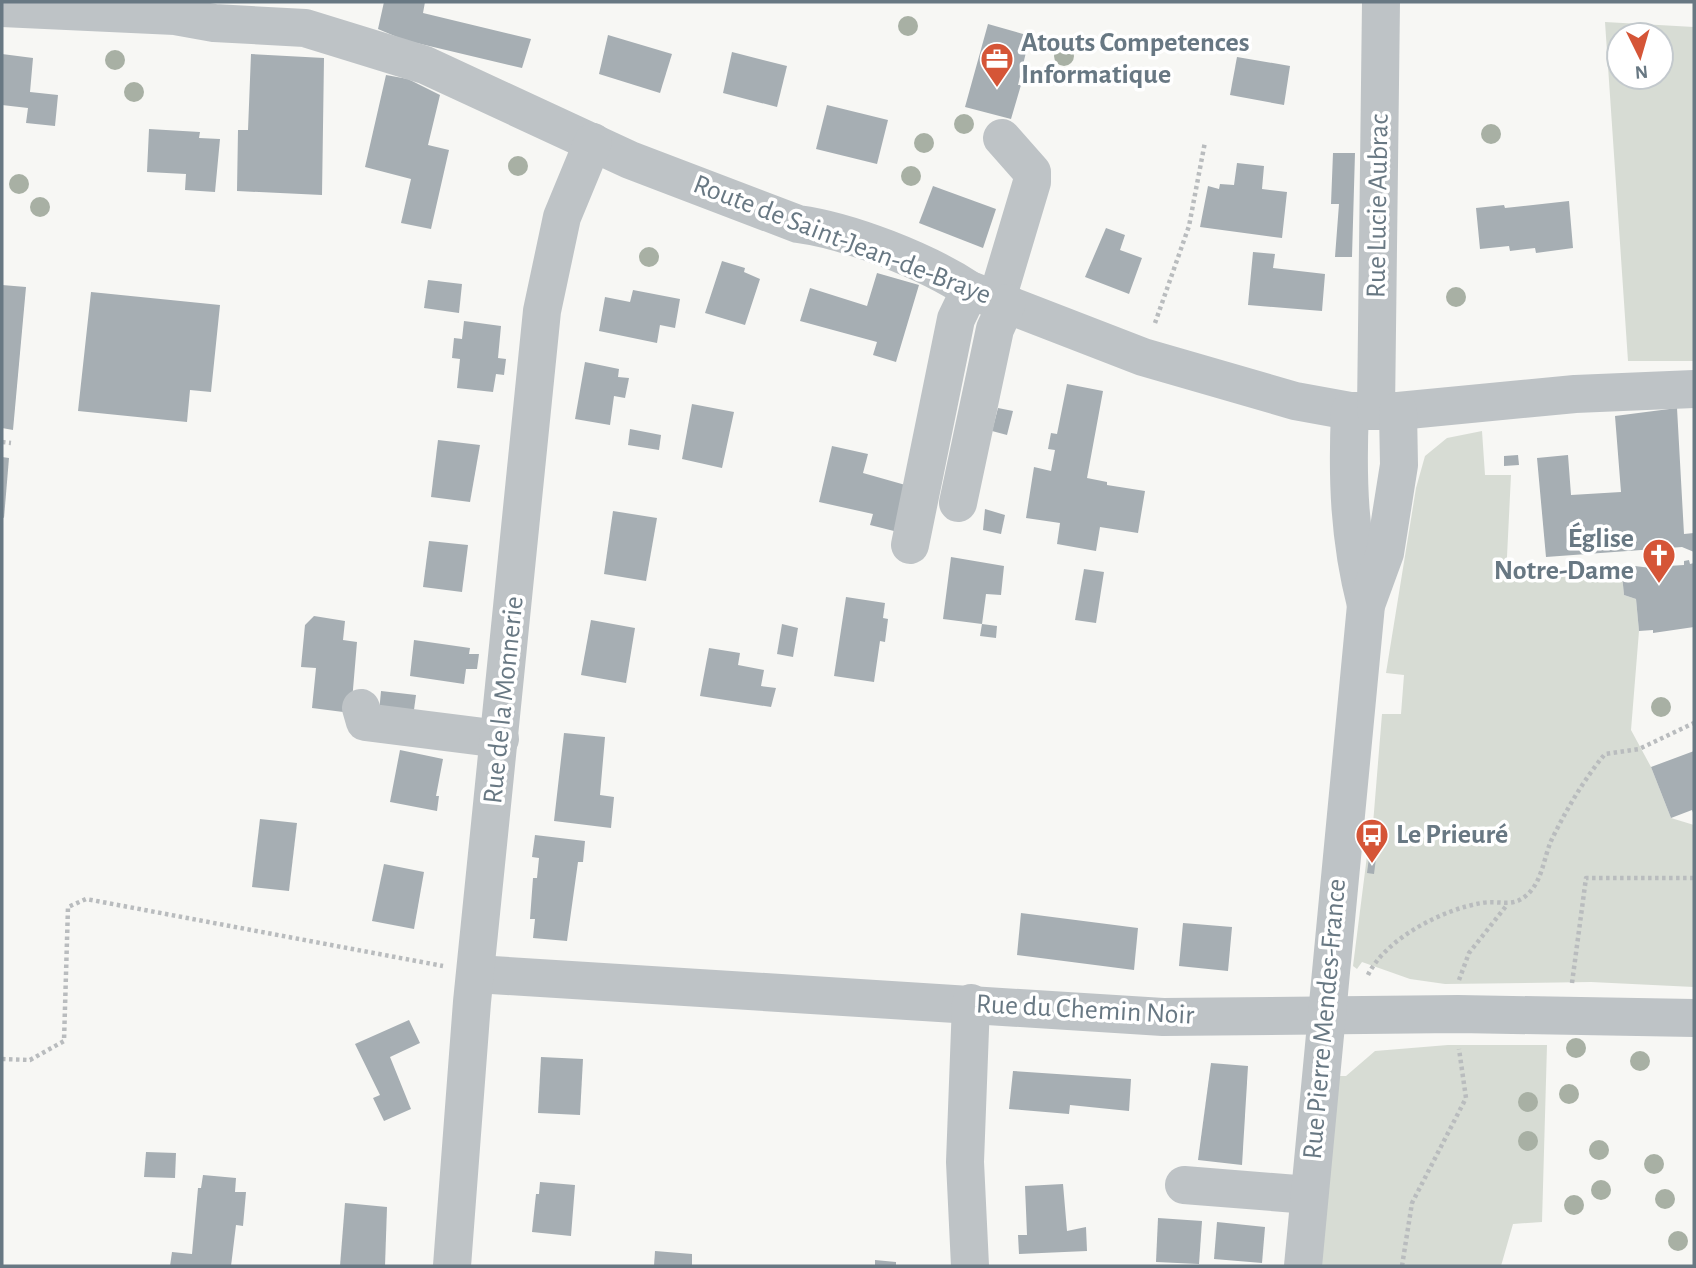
<svg xmlns="http://www.w3.org/2000/svg" width="1696" height="1268" font-family="'Alegreya Sans',sans-serif">
	<style>
		.green { fill: #d7dcd4; fill-rule: evenodd }
		.building { fill: #a6aeb3 }
		.lines { fill: none; stroke-linecap: round; stroke-linejoin: round }
		.path { stroke: #b9bcbe; stroke-width: 4.5; stroke-dasharray: 3.5 3.5; stroke-linecap: butt }
		.minor { stroke: #bec3c6; stroke-width: 38 }
		.tree { fill: #a8b0a4 }
		.labels { text-anchor: middle; dominant-baseline: central; stroke-width: 7; stroke-linejoin: round; paint-order: stroke }
		.poi-label { font-size: 28px; font-weight: bold; fill: #687883; stroke: #fff; text-anchor: start }
		.street-label { font-size: 28px; fill: #687883; stroke: #fff }
	</style>
	<rect width="100%" height="100%" fill="#f7f7f4"/>
	<g class="green">
		<path d="M1605,22L1694,27V361H1628ZM1619,35H1661V77H1619Z"/>
		<polygon points="1482,431 1485,475 1511,475 1506,577 1622,575 1624,595 1636,599 1639,631 1631,730 1651,767 1671,818 1694,825 1694,987 1591,982 1445,984 1410,979 1362,962 1357,969 1353,966 1368,848 1378,848 1379,829 1373,824 1382,714 1401,714 1404,675 1386,673 1416,488 1425,456 1447,438"/>
		<polygon points="1448,1045 1547,1045 1542,1222 1513,1224 1501,1266 1318,1266 1335,1076 1346,1076 1375,1051"/>
	</g>
	<g class="building">
		<polygon points="384,2 425,2 423,13 531,39 522,68 404,40 378,29"/>
		<polygon points="988,24 1030,36 1018,85 1021,85 1011,119 965,107"/>
		<polygon points="608,35 672,54 660,93 599,74"/>
		<polygon points="732,52 787,66 777,107 723,93"/>
		<polygon points="2,54 33,58 30,92 58,95 55,126 26,123 28,108 2,105"/>
		<polygon points="251,54 324,58 322,195 237,191 238,130 248,130"/>
		<polygon points="1237,57 1290,66 1284,105 1230,95"/>
		<polygon points="386,75 408,79 440,95 428,145 449,150 431,229 401,223 411,179 365,167"/>
		<polygon points="827,105 888,120 877,164 816,149"/>
		<polygon points="149,129 200,132 199,138 220,139 215,192 185,190 186,174 147,172"/>
		<polygon points="1333,153 1355,153 1352,257 1335,257 1339,204 1331,204"/>
		<polygon points="1237,163 1264,166 1262,189 1287,192 1282,238 1200,227 1208,186 1219,189 1220,184 1234,185"/>
		<polygon points="933,186 996,209 983,248 919,223"/>
		<polygon points="1569,201 1573,248 1536,253 1535,248 1510,251 1509,246 1480,249 1476,208 1504,205 1505,208"/>
		<polygon points="1106,228 1125,235 1120,250 1142,258 1129,294 1085,277"/>
		<polygon points="1253,252 1275,254 1273,268 1325,274 1322,311 1248,305"/>
		<polygon points="722,261 745,268 744,272 760,279 745,325 705,313"/>
		<polygon points="877,273 919,285 896,362 873,355 877,342 800,321 810,288 867,306"/>
		<polygon points="428,280 462,284 459,313 424,308"/>
		<polygon points="2,285 26,287 13,430 2,428"/>
		<polygon points="633,290 680,299 675,328 660,325 657,343 599,331 605,297 630,302"/>
		<polygon points="91,292 220,305 211,392 190,390 187,422 78,411"/>
		<polygon points="464,321 501,326 498,358 506,359 504,375 496,374 493,392 457,388 460,359 452,358 454,338 462,339"/>
		<polygon points="585,362 619,369 618,377 629,378 625,398 614,396 610,425 575,419"/>
		<polygon points="1067,384 1103,391 1087,478 1107,482 1107,485 1145,491 1138,533 1100,527 1096,551 1057,544 1060,523 1026,518 1034,467 1051,471 1055,450 1048,449 1051,433 1057,434"/>
		<polygon points="692,404 734,412 722,468 682,459"/>
		<polygon points="998,408 1013,411 1007,435 992,431"/>
		<polygon points="1677,408 1684,534 1694,533 1694,552 1682,547 1546,557 1537,458 1568,455 1571,495 1621,492 1615,416"/>
		<polygon points="630,429 661,435 659,450 628,445"/>
		<polygon points="438,440 480,445 470,502 431,497"/>
		<polygon points="832,446 868,454 863,473 916,488 906,534 870,525 873,514 819,502"/>
		<polygon points="1518,455 1519,465 1504,466 1504,456"/>
		<polygon points="2,457 9,458 4,518 2,517"/>
		<polygon points="985,509 1005,515 1001,534 983,530"/>
		<polygon points="613,511 657,518 646,581 604,574"/>
		<polygon points="429,541 468,545 462,592 423,587"/>
		<polygon points="1666,555 1668,566 1684,565 1684,561 1689,560 1690,564 1694,563 1694,627 1653,633 1653,630 1639,631 1636,599 1624,595 1622,575 1635,569 1635,566 1651,568 1653,557"/>
		<polygon points="951,557 1004,566 1001,595 986,594 982,624 943,619"/>
		<polygon points="1084,569 1104,572 1096,623 1075,620"/>
		<polygon points="846,597 885,603 883,618 888,619 885,642 880,641 874,682 834,676"/>
		<polygon points="314,616 345,621 343,640 357,642 351,713 312,708 316,668 301,667 305,625"/>
		<polygon points="591,620 635,628 626,683 581,675"/>
		<polygon points="782,624 798,628 793,657 777,654"/>
		<polygon points="982,624 997,626 996,638 980,636"/>
		<polygon points="414,640 470,648 469,654 479,654 477,669 466,669 464,684 410,676"/>
		<polygon points="709,648 740,653 738,665 764,670 761,686 776,688 771,707 700,696"/>
		<polygon points="381,691 416,695 413,717 379,713"/>
		<polygon points="564,733 605,737 600,795 614,797 611,828 554,821"/>
		<polygon points="400,750 443,759 436,796 439,796 437,811 390,802"/>
		<polygon points="1694,751 1694,815 1692,810 1671,818 1651,767"/>
		<polygon points="260,819 297,823 289,891 252,887"/>
		<polygon points="535,835 585,841 583,862 578,862 567,941 533,938 535,919 530,919 533,878 537,878 539,858 532,857"/>
		<polygon points="1369,858 1376,858 1374,874 1367,873"/>
		<polygon points="384,864 424,872 414,929 372,921"/>
		<polygon points="1021,913 1138,928 1134,970 1017,955"/>
		<polygon points="1183,923 1232,927 1228,971 1179,966"/>
		<polygon points="409,1020 420,1043 390,1057 411,1109 384,1121 373,1098 380,1095 355,1044"/>
		<polygon points="541,1057 583,1059 580,1115 538,1113"/>
		<polygon points="1211,1063 1248,1066 1242,1165 1198,1160"/>
		<polygon points="1013,1071 1131,1079 1129,1111 1070,1105 1069,1114 1009,1109"/>
		<polygon points="146,1152 176,1153 175,1178 144,1177"/>
		<polygon points="203,1175 236,1178 235,1192 246,1192 243,1226 236,1225 231,1266 170,1266 172,1252 192,1254 198,1188 201,1188"/>
		<polygon points="540,1182 575,1185 571,1236 532,1232 536,1194 539,1194"/>
		<polygon points="1063,1184 1067,1231 1086,1227 1087,1251 1019,1254 1018,1235 1027,1235 1025,1186"/>
		<polygon points="345,1203 387,1207 385,1266 340,1266"/>
		<polygon points="1158,1218 1202,1221 1199,1264 1156,1262"/>
		<polygon points="1217,1222 1265,1227 1262,1263 1214,1259"/>
		<polygon points="655,1251 692,1254 692,1266 654,1266"/>
		<polygon points="875,1260 896,1262 896,1266 875,1266"/>
	</g>
	<g class="lines">
		<g class="path">
			<polyline points="1155,323 1189,226 1205,142"/>
			<polyline points="2,442 11,443"/>
			<path d="M1368,975C1385,939 1443,909 1482,903C1498,900 1510,907 1523,898C1542,885 1543,860 1551,841C1565,812 1584,779 1605,754L1639,749L1694,723"/>
			<polyline points="1459,980 1469,953 1507,905"/>
			<polyline points="1572,983 1586,878 1694,878"/>
			<polyline points="2,1059 30,1060 64,1041 68,907 86,899 443,966"/>
			<polyline points="1402,1266 1412,1203 1466,1098 1459,1049"/>
		</g>
		<g class="minor">
			<path d="M2,8L175,16L214,23L305,28L425,65L630,160L798,224C850,231 926,261 970,290L1143,357L1295,401L1350,411H1398L1575,394L1694,389"/>
			<polyline points="997,299 1032,182 1032,172 1002,138"/>
			<path d="M1350,411C1347,478 1349,539 1366,605"/>
			<polyline points="1376,411 1381,2"/>
			<polyline points="958,503 995,329 1007,303"/>
			<polyline points="910,545 956,319 970,290"/>
			<polyline points="361,708 365,722 500,739"/>
			<polyline points="476,974 1163,1017 1458,1014 1694,1018"/>
			<polyline points="1184,1185 1309,1195"/>
			<polyline points="452,1266 472,1002 542,311 562,217 593,142"/>
			<polyline points="970,1266 965,1162 971,1003"/>
			<polyline points="1303,1266 1366,605 1385,553 1399,465 1398,411"/>
		</g>
	</g>
	<g class="tree">
		<circle cx="908" cy="26" r="10"/>
		<circle cx="1064" cy="56" r="10"/>
		<circle cx="115" cy="60" r="10"/>
		<circle cx="134" cy="92" r="10"/>
		<circle cx="964" cy="124" r="10"/>
		<circle cx="1491" cy="134" r="10"/>
		<circle cx="924" cy="143" r="10"/>
		<circle cx="518" cy="166" r="10"/>
		<circle cx="911" cy="176" r="10"/>
		<circle cx="19" cy="184" r="10"/>
		<circle cx="40" cy="207" r="10"/>
		<circle cx="649" cy="257" r="10"/>
		<circle cx="1456" cy="297" r="10"/>
		<circle cx="1661" cy="707" r="10"/>
		<circle cx="1576" cy="1048" r="10"/>
		<circle cx="1640" cy="1061" r="10"/>
		<circle cx="1569" cy="1094" r="10"/>
		<circle cx="1528" cy="1102" r="10"/>
		<circle cx="1528" cy="1141" r="10"/>
		<circle cx="1599" cy="1150" r="10"/>
		<circle cx="1654" cy="1164" r="10"/>
		<circle cx="1601" cy="1190" r="10"/>
		<circle cx="1665" cy="1199" r="10"/>
		<circle cx="1574" cy="1205" r="10"/>
		<circle cx="1678" cy="1241" r="10"/>
	</g>
	<defs>
		<symbol id="office-pin" viewBox="-11 -11 22 30"><path d="M0 17L-7.5 6A9.5 9.5 0 1 1 7.5 6Z" fill="#d55537" stroke="#fff"/><path d="M-6-3h4V-5.5h4V-3h4V5H-6ZM-1-4.5V-3h2v-1.5ZM-6 0V1H6V0Z" fill="#fff"/></symbol>
		<symbol id="church-pin" viewBox="-11 -11 22 30"><path d="M0 17L-7.5 6A9.5 9.5 0 1 1 7.5 6Z" fill="#d55537" stroke="#fff"/><path d="M-1.2-6h2.4v3.5h3.3v2.4h-3.3V6h-2.4V-.1h-3.3v-2.4h3.3Z" fill="#fff"/></symbol>
		<symbol id="bus-pin" viewBox="-11 -11 22 30"><path d="M0 17L-7.5 6A9.5 9.5 0 1 1 7.5 6Z" fill="#d55537" stroke="#fff"/><path d="M-5-6H5V4H4V6H2V4H-2V6H-4V4H-5ZM-3.5-4V0h7V-4ZM-3.5 1.2v1.5H-2V1.2ZM2 1.2v1.5H3.5V1.2Z" fill="#fff"/></symbol>
	</defs>
	<g fill-rule="evenodd">
		<use href="#office-pin" x="978" y="40" width="38" height="52"/>
		<use href="#church-pin" x="1640" y="536" width="38" height="52"/>
		<use href="#bus-pin" x="1353" y="816" width="38" height="52"/>
	</g>
	<g class="labels">
		<g class="poi-label">
			<text x="1021" y="43">Atouts Competences<tspan x="1021" dy="32">Informatique</tspan></text>
			<text x="1634" y="539" text-anchor="end">Église<tspan x="1634" dy="32">Notre-Dame</tspan></text>
			<text x="1396" y="835">Le Prieuré</text>
		</g>
		<g class="street-label">
			<text transform="translate(1378 206) rotate(-89)">Rue Lucie Aubrac</text>
			<text transform="translate(842 240) rotate(21)">Route de Saint-Jean-de-Braye</text>
			<text transform="translate(504 700) rotate(-84)">Rue de la Monnerie</text>
			<text transform="translate(1085 1010) rotate(3)">Rue du Chemin Noir</text>
			<text transform="translate(1325 1019) rotate(-85)">Rue Pierre Mendes-France</text>
		</g>
	</g>
	<rect width="1696" height="1268" fill="none" stroke="#687883" stroke-width="7"/>
	<g transform="translate(1640 56) rotate(175)"><circle r="33" fill="#ffffff" stroke="#c3c9cd" stroke-width="2"/>
	<path d="M0-5L12 26L0 18L-12 26Z" fill="#d55537"/>
	<text y="-10" font-size="19" font-weight="bold" text-anchor="middle" fill="#687883">N</text>
	</g>
</svg>
